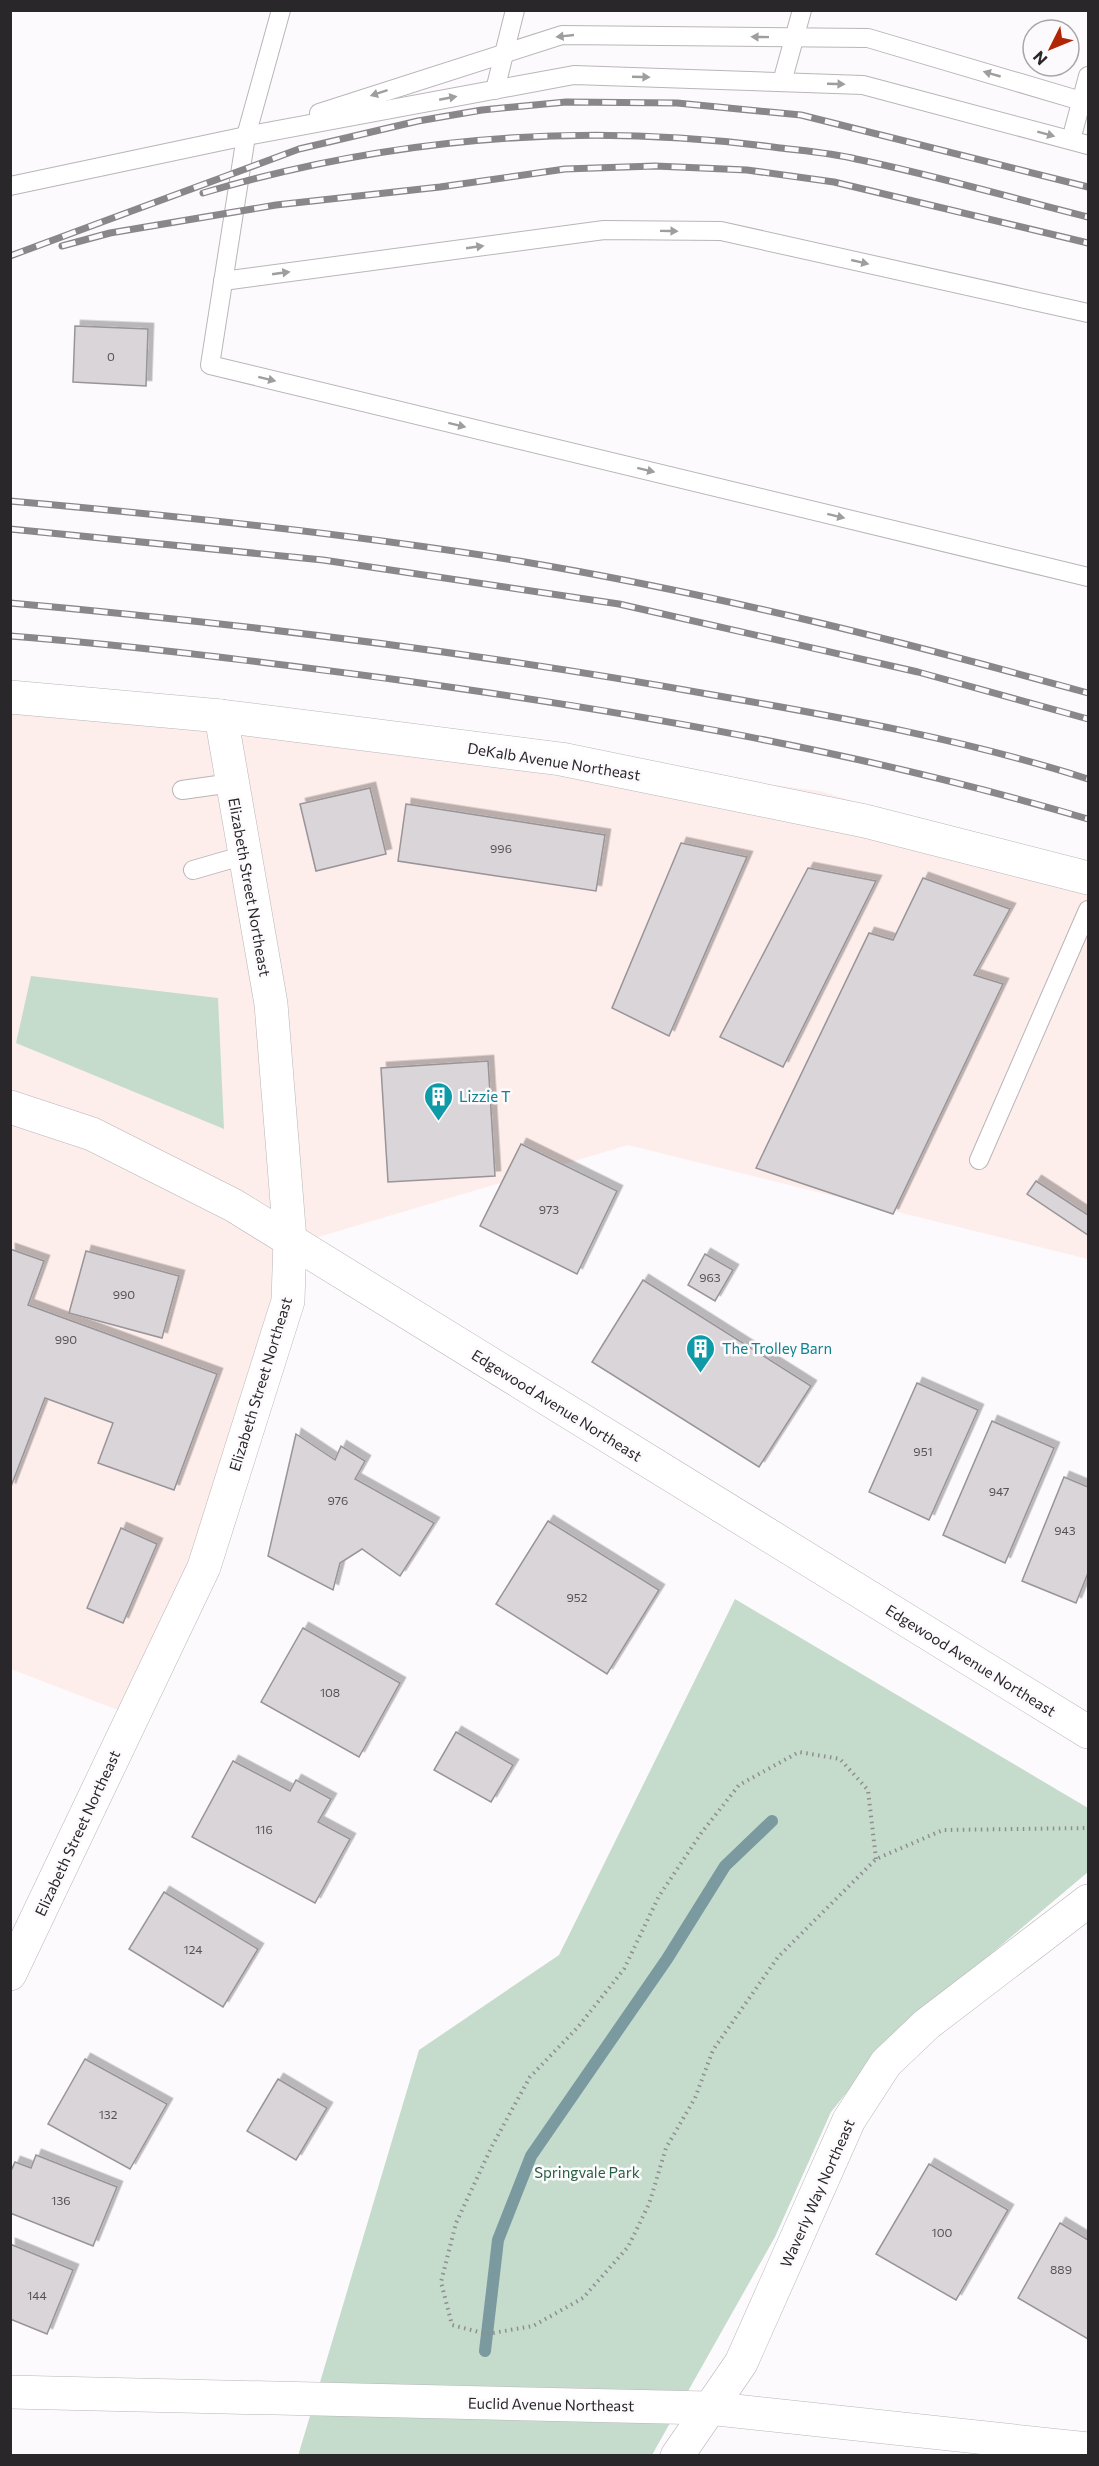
<svg xmlns="http://www.w3.org/2000/svg" width="1099" height="2466" font-family="Commissioner,sans-serif">
	<style>
		.commercial { fill: #fdedeb }
		.green { fill: #c5dccd }
		.lines { fill: none; stroke-linecap: round; stroke-linejoin: round }
		.stream { stroke: #7a9aa0; stroke-width: 12 }
		.building { fill: #d9d5d9; stroke: #989498; stroke-width: 1.5; filter: url(#shadow) }
		.lane-casing { stroke: #b9b5b9; stroke-width: 20 }
		.street-casing { stroke: #b9b5b9; stroke-width: 34 }
		.secondary-casing { stroke: #b9b5b9; stroke-width: 34 }
		.path { stroke: #908d90; stroke-width: 4; stroke-dasharray: 1.5 4.5; stroke-linecap: butt }
		.lane { stroke: #fff; stroke-width: 18 }
		.street { stroke: #fff; stroke-width: 33 }
		.secondary { stroke: #fff; stroke-width: 33 }
		.rail-casing { stroke: #898789; stroke-width: 7 }
		.rail { stroke: #fdfafd; stroke-width: 4.5; stroke-dasharray: 14; stroke-linecap: butt }
		.oneway { fill: #9f9e9f }
		.labels { text-anchor: middle; dominant-baseline: central; stroke-width: 5; stroke-linejoin: round; paint-order: stroke }
		.number-label { font-size: 12px; fill: #555255 }
		.street-label { font-size: 15px; fill: #292729; stroke: #fdfafd }
		.culture-label { font-size: 15px; fill: #0d838f; stroke: #fdfafd; text-anchor: start }
		.park-label { font-size: 15px; fill: #276143; stroke: #fdfafd }
	</style>
	<defs>
		<filter id="shadow"><feDropShadow dx="5.5" dy="-5.5" stdDeviation="0" flood-color="#0004"/></filter>
	</defs>
	<rect width="100%" height="100%" fill="#fdfafd"/>
	<polygon class="commercial" points="10,695 300,723 820,791 1088,873 1088,1259 628,1145 308,1240 136,1717 11,1669"/>
	<g class="green">
		<polygon points="31,976 218,998 224,1129 16,1043"/>
		<polygon points="735,1599 1088,1808 1088,1872 889,2040 831,2112 775,2237 652,2455 298,2456 419,2050 559,1955"/>
	</g>
	<g class="lines">
		<polyline class="stream" points="485,2351 498,2240 531,2156 667,1959 725,1866 772,1821"/>
	</g>
	<g class="building">
		<polygon points="75,326 148,329 146,386 73,382"/>
		<polygon points="370,788 386,854 316,871 300,804"/>
		<polygon points="406,804 605,835 596,891 398,861"/>
		<polygon points="681,843 747,857 669,1036 612,1008"/>
		<polygon points="808,868 876,881 783,1067 720,1037"/>
		<polygon points="923,878 1010,909 974,975 1003,984 893,1214 756,1168 869,933 893,940"/>
		<polygon points="488,1061 495,1176 388,1182 381,1068"/>
		<polygon points="521,1144 617,1191 577,1274 480,1226"/>
		<polygon points="1036,1181 1088,1215 1088,1235 1027,1194"/>
		<polygon points="10,1249 44,1261 28,1305 217,1374 174,1490 98,1463 113,1423 45,1398 10,1489"/>
		<polygon points="86,1251 179,1276 162,1338 69,1313"/>
		<polygon points="705,1254 733,1270 715,1301 688,1285"/>
		<polygon points="643,1280 811,1386 759,1467 592,1362"/>
		<polygon points="917,1383 978,1410 929,1520 869,1492"/>
		<polygon points="992,1421 1054,1448 1005,1563 943,1535"/>
		<polygon points="296,1434 335,1460 341,1446 365,1461 355,1479 434,1523 400,1576 362,1549 340,1563 333,1590 268,1556"/>
		<polygon points="1064,1477 1088,1487 1088,1573 1076,1603 1022,1581"/>
		<polygon points="548,1521 659,1590 607,1674 496,1604"/>
		<polygon points="121,1528 157,1544 123,1623 87,1608"/>
		<polygon points="303,1628 400,1683 359,1757 261,1702"/>
		<polygon points="456,1732 513,1765 491,1802 434,1770"/>
		<polygon points="233,1761 290,1791 296,1780 331,1799 318,1822 350,1839 315,1903 192,1837"/>
		<polygon points="164,1892 258,1949 223,2007 129,1949"/>
		<polygon points="85,2059 167,2104 130,2169 48,2124"/>
		<polygon points="278,2079 327,2108 296,2160 247,2131"/>
		<polygon points="36,2155 117,2187 93,2246 10,2213 10,2173 15,2162 31,2168"/>
		<polygon points="929,2164 1008,2210 956,2300 876,2254"/>
		<polygon points="1060,2223 1088,2240 1088,2339 1018,2298"/>
		<polygon points="10,2244 73,2270 47,2334 10,2319"/>
	</g>
	<g class="lines">
		<defs>
			<g id="lane">
				<polyline points="281,10 246,136 210,365 1088,577"/>
				<polyline points="782,82 802,10"/>
				<polyline points="495,90 515,10"/>
				<polyline points="319,113 562,35 868,38 1088,103"/>
				<polyline points="1071,140 1088,76"/>
				<polyline points="10,186 246,136 574,75 863,85 1088,145"/>
				<polyline points="223,281 604,230 721,231 1088,313"/>
				<polyline points="182,790 232,783"/>
				<polyline points="193,870 245,855"/>
				<polyline points="979,1160 1088,910"/>
			</g>
			<g id="street">
				<polyline points="10,1974 204,1567 288,1301 290,1240 271,1004 221,716"/>
				<polyline points="677,2456 741,2363 849,2120 886,2063 927,2024 1088,1901"/>
			</g>
			<g id="secondary">
				<polyline points="10,697 221,716 561,759 865,821 1088,878"/>
				<polyline points="10,1107 92,1134 233,1205 1088,1732"/>
				<polyline points="10,2392 708,2408 1088,2449"/>
			</g>
		</defs>
		<use href="#lane" class="lane-casing"/>
		<use href="#street" class="street-casing"/>
		<use href="#secondary" class="secondary-casing"/>
		<polyline class="path" points="876,1859 868,1790 840,1759 799,1752 739,1785 702,1832 659,1896 624,1969 578,2027 530,2077 492,2146 456,2223 441,2282 452,2325 487,2334 533,2326 583,2298 628,2247 649,2204 666,2148 695,2098 713,2050 778,1957 876,1859 943,1830 1088,1828"/>
		<use href="#lane" class="lane"/>
		<use href="#street" class="street"/>
		<use href="#secondary" class="secondary"/>
		<defs>
			<g id="rail">
				<path d="M203,193C393,137 584,121 780,148C805,151 831,153 856,159C934,175 1011,198 1088,217"/>
				<polyline points="62,246 110,233 276,205 440,187 565,169 655,166 747,170 834,182 1088,243"/>
				<polyline points="10,256 299,149 418,121 482,110 566,102 677,103 801,115 1088,187"/>
				<path d="M10,501C181,516 351,534 519,561C711,593 901,641 1088,693"/>
				<polyline points="10,529 323,560 619,604 918,672 1088,719"/>
				<path d="M10,603C246,624 481,653 713,695C839,717 967,740 1088,779"/>
				<path d="M10,636C140,646 270,663 399,680C632,712 863,752 1088,819"/>
			</g>
		</defs>
		<use href="#rail" class="rail-casing"/>
		<use href="#rail" class="rail"/>
	</g>
	<defs><path id="oneway-solid" d="M-6-.8H1V-3.2L6.5 0L1 3.2V.8H-6Z" transform="scale(1.5)"/></defs>
	<g class="oneway">
		<use href="#oneway-solid" transform="translate(565 36) rotate(174)"/>
		<use href="#oneway-solid" transform="translate(760 37) rotate(-179)"/>
		<use href="#oneway-solid" transform="translate(992 74) rotate(-164)"/>
		<use href="#oneway-solid" transform="translate(641 77) rotate(2)"/>
		<use href="#oneway-solid" transform="translate(836 84) rotate(2)"/>
		<use href="#oneway-solid" transform="translate(379 93) rotate(162)"/>
		<use href="#oneway-solid" transform="translate(448 98) rotate(-11)"/>
		<use href="#oneway-solid" transform="translate(1046 134) rotate(15)"/>
		<use href="#oneway-solid" transform="translate(669 231) rotate(1)"/>
		<use href="#oneway-solid" transform="translate(475 247) rotate(-8)"/>
		<use href="#oneway-solid" transform="translate(860 262) rotate(13)"/>
		<use href="#oneway-solid" transform="translate(281 273) rotate(-8)"/>
		<use href="#oneway-solid" transform="translate(267 379) rotate(14)"/>
		<use href="#oneway-solid" transform="translate(457 425) rotate(14)"/>
		<use href="#oneway-solid" transform="translate(646 470) rotate(14)"/>
		<use href="#oneway-solid" transform="translate(836 516) rotate(14)"/>
	</g>
	<defs>
		<symbol id="building-pin" viewBox="-11 -11 22 30"><path d="M0 17L-7.5 6A9.5 9.5 0 1 1 7.5 6Z" fill="#0f9aa8" stroke="#fdfafd"/><path d="M-4-6H4V6H1V3H-1V6H-4ZM-2.5-4.3h1.7v1.8h-1.7ZM.8-4.3h1.7v1.8H.8ZM-2.5-1h1.7V.8h-1.7ZM.8-1h1.7V.8H.8Z" fill="#fff"/></symbol>
	</defs>
	<g fill-rule="evenodd">
		<use href="#building-pin" x="422" y="1080" width="33" height="45"/>
		<use href="#building-pin" x="684" y="1332" width="33" height="45"/>
	</g>
	<g class="labels">
		<g class="number-label">
			<text x="111" y="356">0</text>
			<text x="501" y="848">996</text>
			<text x="549" y="1209">973</text>
			<text x="710" y="1277">963</text>
			<text x="124" y="1294">990</text>
			<text x="66" y="1339">990</text>
			<text x="923" y="1451">951</text>
			<text x="999" y="1491">947</text>
			<text x="338" y="1500">976</text>
			<text x="1065" y="1530">943</text>
			<text x="577" y="1597">952</text>
			<text x="330" y="1692">108</text>
			<text x="264" y="1829">116</text>
			<text x="193" y="1949">124</text>
			<text x="108" y="2114">132</text>
			<text x="61" y="2200">136</text>
			<text x="942" y="2232">100</text>
			<text x="1061" y="2269">889</text>
			<text x="37" y="2295">144</text>
		</g>
		<g class="street-label">
			<text transform="translate(554 761) rotate(9)">DeKalb Avenue Northeast</text>
			<text transform="translate(250 887) rotate(80)">Elizabeth Street Northeast</text>
			<text transform="translate(260 1384) rotate(-73)">Elizabeth Street Northeast</text>
			<text transform="translate(557 1405) rotate(32)">Edgewood Avenue Northeast</text>
			<text transform="translate(971 1660) rotate(32)">Edgewood Avenue Northeast</text>
			<text transform="translate(77 1833) rotate(-65)">Elizabeth Street Northeast</text>
			<text transform="translate(817 2193) rotate(-66)">Waverly Way Northeast</text>
			<text transform="translate(551 2404) rotate(1)">Euclid Avenue Northeast</text>
		</g>
		<g class="culture-label">
			<text x="459" y="1096">Lizzie T</text>
			<text x="722" y="1348">The Trolley Barn</text>
		</g>
		<g class="park-label">
			<text x="587" y="2172">Springvale Park</text>
		</g>
	</g>
	<rect width="1099" height="2466" fill="none" stroke="#292729" stroke-width="24"/>
	<g transform="translate(1051 48) rotate(227)"><circle r="28" fill="#fdfafd" stroke="#a8a6a8" stroke-width="1.5"/>
	<path d="M0-4.5L10 22L0 15L-10 22Z" fill="#b12505"/>
	<text y="-9" font-size="16" font-weight="bold" text-anchor="middle" fill="#292729">N</text>
	</g>
</svg>
